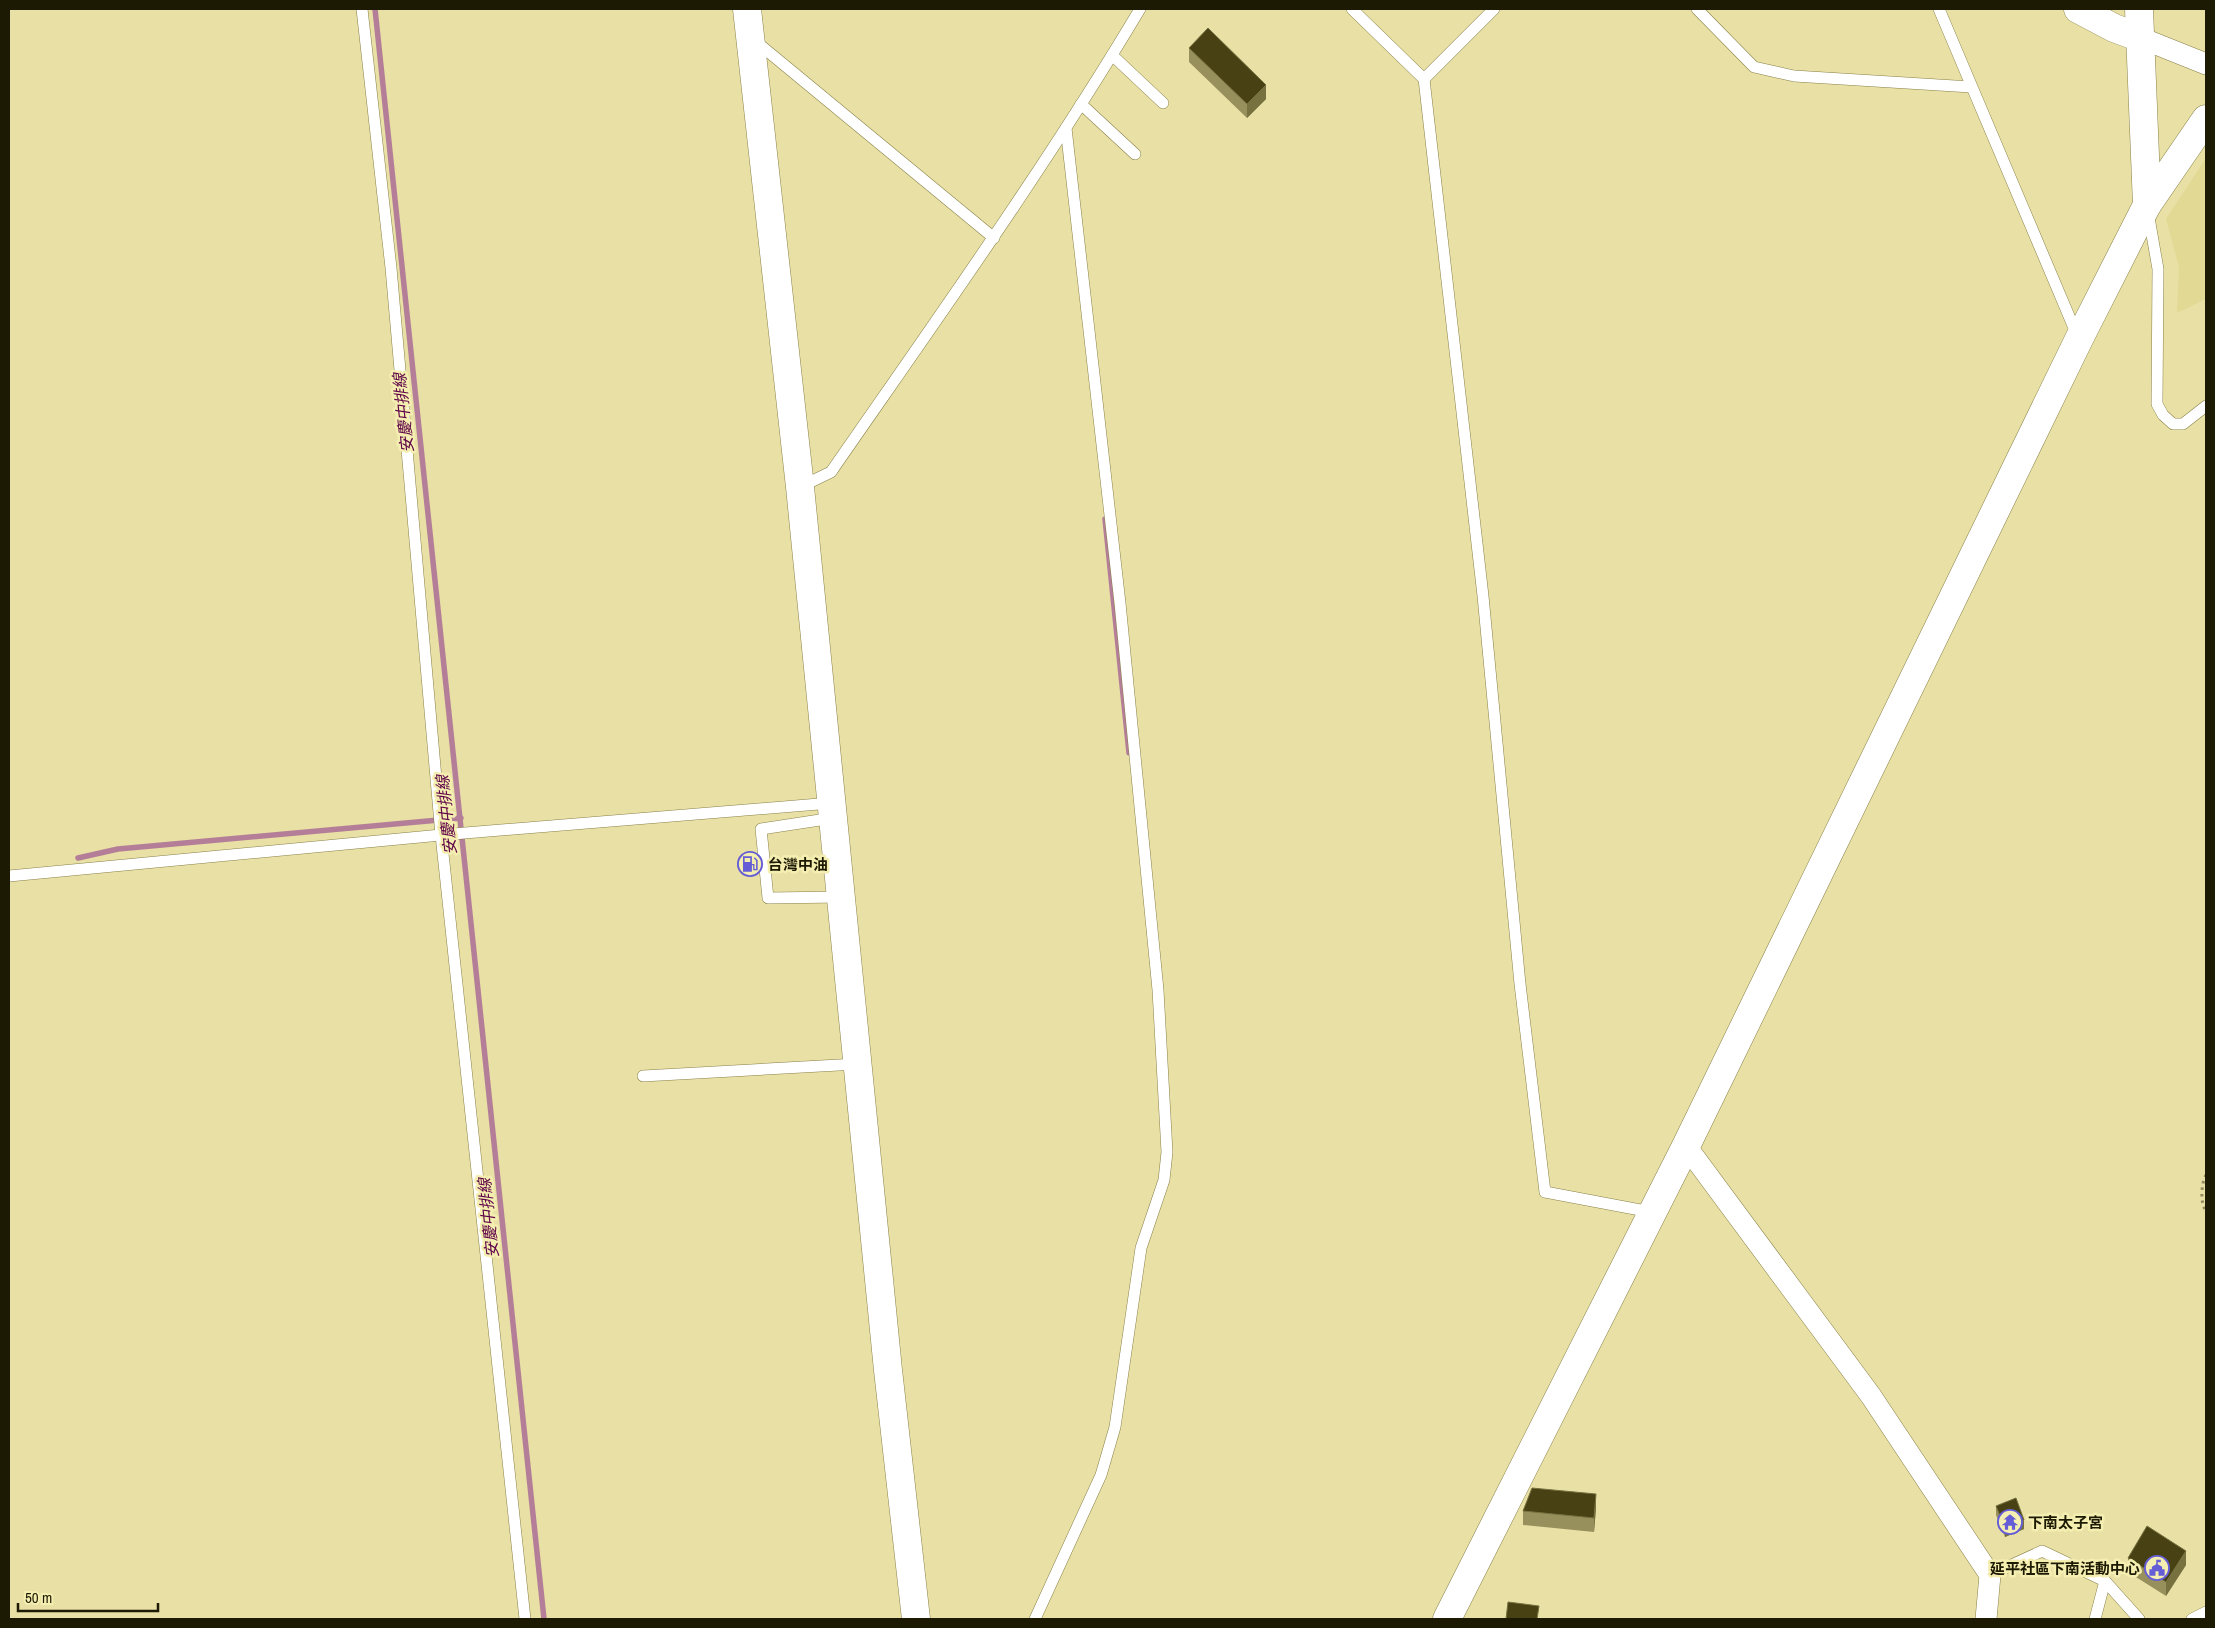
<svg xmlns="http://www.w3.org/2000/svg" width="2215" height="1628" font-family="'Archivo Narrow','Noto Sans TC',sans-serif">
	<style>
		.built { fill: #e2d995 }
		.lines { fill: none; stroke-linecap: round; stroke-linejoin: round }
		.stream { stroke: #b47e98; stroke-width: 5.5 }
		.service-casing { stroke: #898149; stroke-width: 12 }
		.minor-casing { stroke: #898149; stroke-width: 22 }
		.tertiary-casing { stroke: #898149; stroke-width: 29 }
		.secondary-casing { stroke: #898149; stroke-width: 29 }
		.path { stroke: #918b5f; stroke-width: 3; stroke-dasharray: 2.5 4; stroke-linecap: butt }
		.service { stroke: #fff; stroke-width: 11 }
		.minor { stroke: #fff; stroke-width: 21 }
		.tertiary { stroke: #fff; stroke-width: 28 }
		.secondary { stroke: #fff; stroke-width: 28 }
		.wall { fill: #98905c }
		.shaded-wall { fill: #777140 }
		.building { fill: #474114; stroke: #777140 }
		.labels { text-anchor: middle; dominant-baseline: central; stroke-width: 5; stroke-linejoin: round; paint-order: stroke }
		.poi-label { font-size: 15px; font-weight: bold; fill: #1d1a03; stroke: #f5eeb1; text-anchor: start }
		.water-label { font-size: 16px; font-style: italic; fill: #5e0347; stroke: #f5eeb1 }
	</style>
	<rect width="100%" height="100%" fill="#e8e0a5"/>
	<polygon class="built" points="2206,158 2206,299 2177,313 2179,267 2166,219"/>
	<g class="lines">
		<g class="stream">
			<polyline points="375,9 544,1619"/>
			<polyline points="1105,519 1129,753"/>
			<polyline points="78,858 118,849 461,818"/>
		</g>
		<defs>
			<g id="service">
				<polyline points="362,9 391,268 441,835 525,1619"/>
				<polyline points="1352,9 1424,79 1483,596 1520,984 1545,1192 1651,1212"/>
				<polyline points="1697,9 1754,67 1794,76 1971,87"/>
				<polyline points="1939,9 2077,335"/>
				<polyline points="754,40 994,238"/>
				<polyline points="1112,55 1163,103"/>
				<polyline points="1424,79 1494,9"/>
				<polyline points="1081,104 1135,154"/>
				<polyline points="2148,212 2158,269 2157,404 2163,415 2173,424 2183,424 2206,406"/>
				<path d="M800,487L831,472C937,319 1045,168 1140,9"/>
				<polyline points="833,818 761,829 768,898 841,897"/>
				<polyline points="9,876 441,835 831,803"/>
				<polyline points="643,1076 857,1064"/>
				<polyline points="1990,1575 2042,1551 2105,1581 2139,1619"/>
				<polyline points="1035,1619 1101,1475 1115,1427 1141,1248 1164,1180 1167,1152 1158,990 1120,603 1066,128"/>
				<polyline points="2095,1619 2105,1581"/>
				<polyline points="2192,1619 2206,1612"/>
			</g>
			<g id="minor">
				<polyline points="2141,38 2206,64"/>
				<polyline points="1686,1146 1871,1396 1990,1575 1986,1619"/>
			</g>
			<g id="tertiary">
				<polyline points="2078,9 2114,28 2141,38"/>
				<polyline points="2139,9 2147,205"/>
			</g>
			<g id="secondary">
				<polyline points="747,9 800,487 888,1370 916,1619"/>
				<polyline points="1447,1619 1686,1146 2079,339 2147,205 2206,119"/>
			</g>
		</defs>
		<use href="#service" class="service-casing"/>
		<use href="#minor" class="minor-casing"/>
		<use href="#tertiary" class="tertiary-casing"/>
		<use href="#secondary" class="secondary-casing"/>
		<path class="path" d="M2206,1175C2201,1184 2200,1203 2206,1211"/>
		<use href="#service" class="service"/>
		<use href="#minor" class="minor"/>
		<use href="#tertiary" class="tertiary"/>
		<use href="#secondary" class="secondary"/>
	</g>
	<g class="wall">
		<polygon points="1189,48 1266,99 1247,118 1189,62"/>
		<polygon points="1996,1506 2024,1529 2005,1537 1996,1515"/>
		<polygon points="1596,1508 1594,1532 1523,1525 1523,1511"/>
		<polygon points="2128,1558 2186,1565 2166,1596 2128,1572"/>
	</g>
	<g class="shaded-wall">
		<polygon points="1266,85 1266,99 1247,118 1247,104"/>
		<polygon points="1596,1494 1596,1508 1594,1532 1594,1518"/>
		<polygon points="2024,1520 2024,1529 2005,1537 2005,1528"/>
		<polygon points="2186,1551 2186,1565 2166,1596 2166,1582"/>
	</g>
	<g class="building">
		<polygon points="1208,28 1266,85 1247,104 1189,48"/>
		<polygon points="1532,1488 1596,1494 1594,1518 1523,1511"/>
		<polygon points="2016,1498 2024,1520 2005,1528 1996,1506"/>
		<polygon points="2147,1526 2186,1551 2166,1582 2128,1558"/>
		<polygon points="1508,1602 1539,1606 1537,1619 1506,1619"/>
	</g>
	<defs>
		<symbol id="fuel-ring" viewBox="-11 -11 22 22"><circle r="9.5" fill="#f5eeb1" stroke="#655dd6" stroke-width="1.5"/><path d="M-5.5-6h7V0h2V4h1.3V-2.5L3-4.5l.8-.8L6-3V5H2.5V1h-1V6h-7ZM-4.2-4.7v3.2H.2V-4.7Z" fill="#655dd6"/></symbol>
		<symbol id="temple-ring" viewBox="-11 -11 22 22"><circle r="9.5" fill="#f5eeb1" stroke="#655dd6" stroke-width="1.5"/><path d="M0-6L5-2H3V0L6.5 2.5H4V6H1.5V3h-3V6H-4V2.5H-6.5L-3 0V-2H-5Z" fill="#655dd6"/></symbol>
		<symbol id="civic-ring" viewBox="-11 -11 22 22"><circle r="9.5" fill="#f5eeb1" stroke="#655dd6" stroke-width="1.5"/><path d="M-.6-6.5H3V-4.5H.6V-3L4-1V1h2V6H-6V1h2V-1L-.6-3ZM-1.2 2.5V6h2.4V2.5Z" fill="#655dd6"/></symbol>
	</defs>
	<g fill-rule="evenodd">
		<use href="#fuel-ring" x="736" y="850" width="28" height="28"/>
		<use href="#temple-ring" x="1996" y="1508" width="28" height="28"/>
		<use href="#civic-ring" x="2143" y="1554" width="28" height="28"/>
	</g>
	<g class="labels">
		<g class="poi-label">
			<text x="768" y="864">台灣中油</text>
			<text x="2028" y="1522">下南太子宮</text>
			<text x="2140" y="1568" text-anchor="end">延平社區下南活動中心</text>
		</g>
		<g class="water-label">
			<text transform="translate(403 413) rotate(-96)">安慶中排線</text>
			<text transform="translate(446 815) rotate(-96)">安慶中排線</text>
			<text transform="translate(488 1218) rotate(-96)">安慶中排線</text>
		</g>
	</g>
	<rect width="2215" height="1628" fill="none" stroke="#1d1a03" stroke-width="20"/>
	<path d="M18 1603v8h140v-8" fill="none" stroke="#1d1a03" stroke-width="2.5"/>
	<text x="25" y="1603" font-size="15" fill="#1d1a03" stroke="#f5eeb1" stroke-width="4" paint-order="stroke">50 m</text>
</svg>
